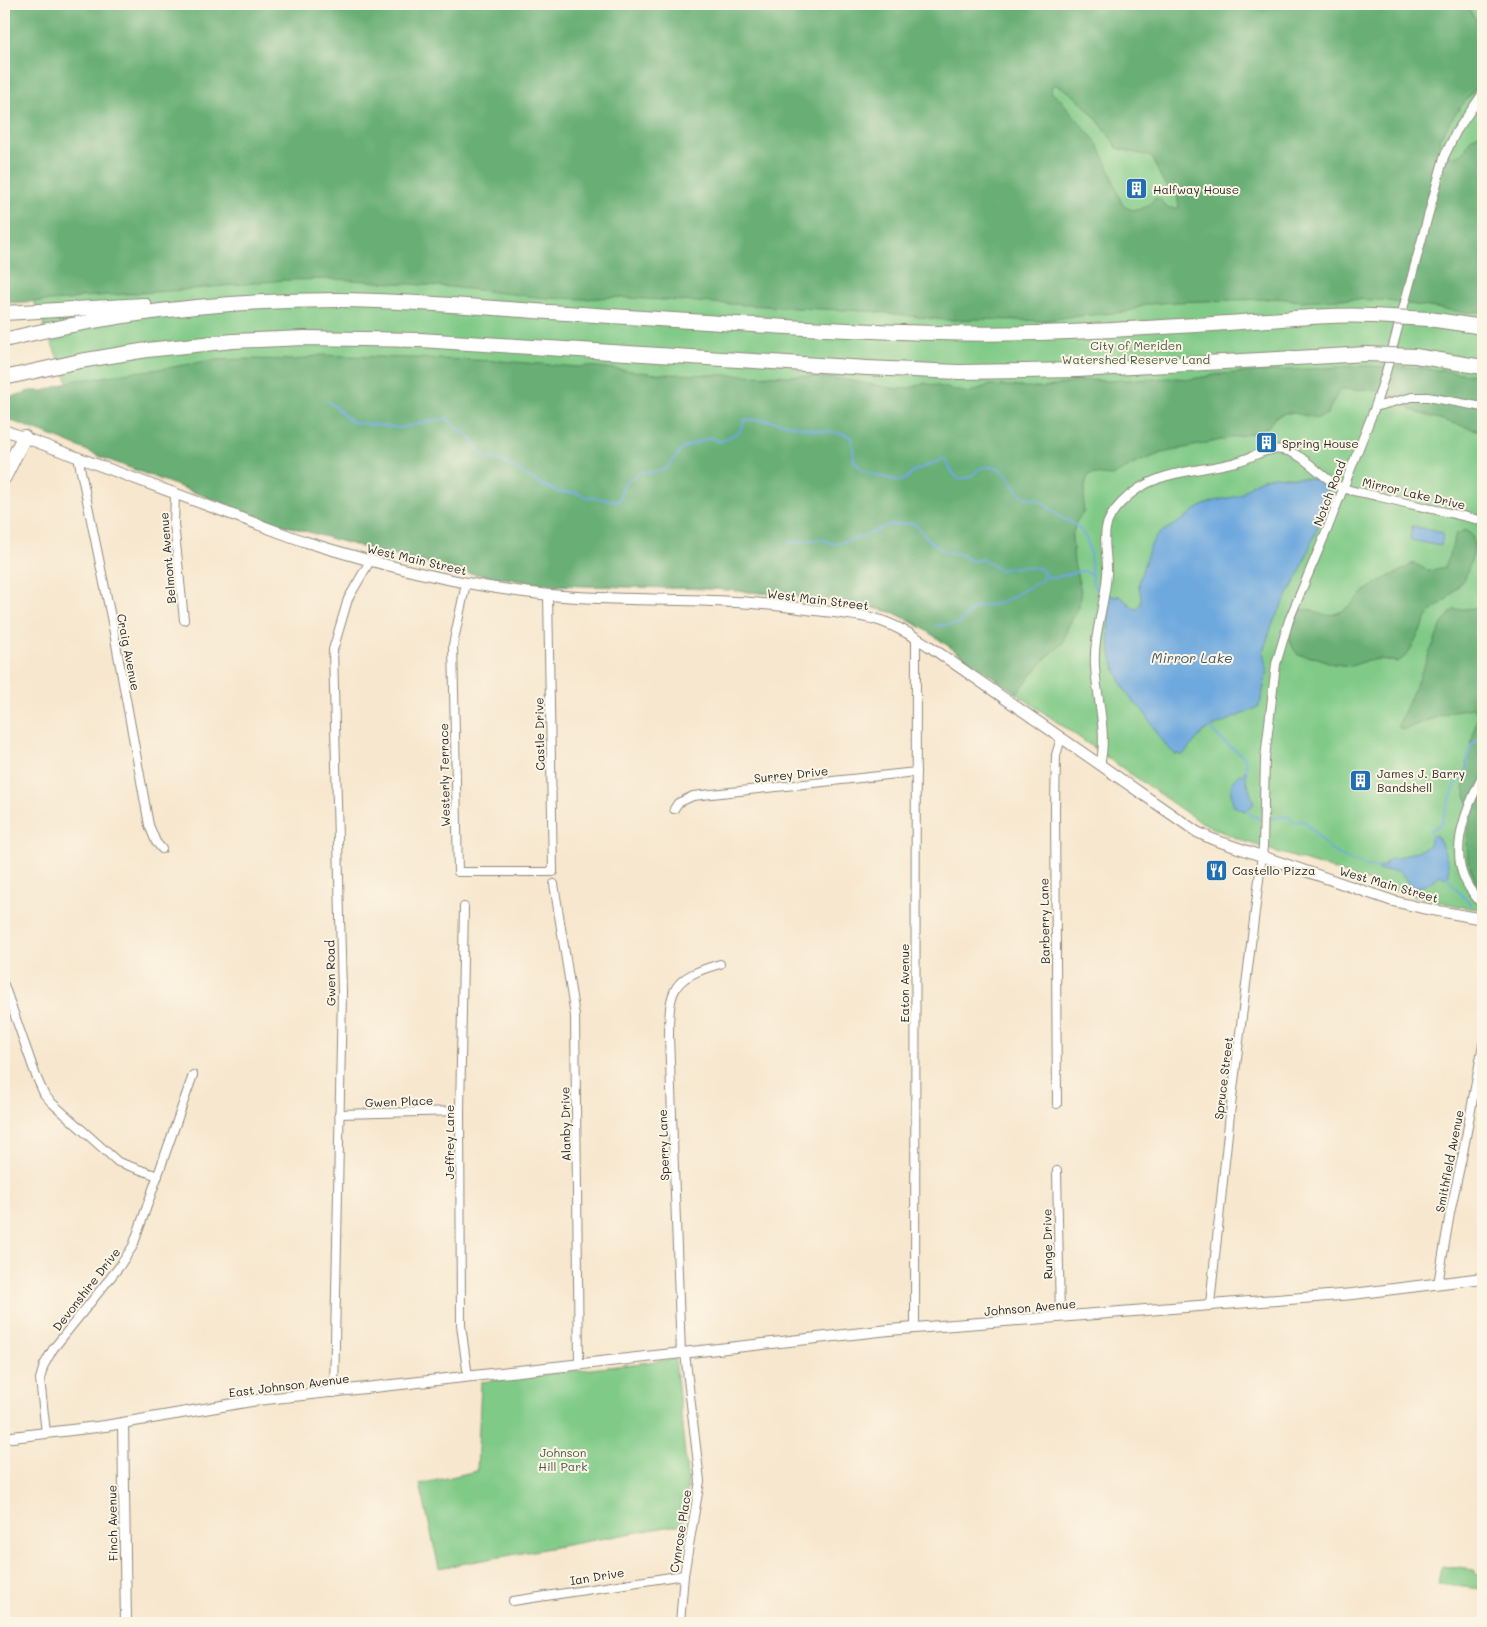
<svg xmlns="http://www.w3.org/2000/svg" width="1487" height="1627" font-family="Mali,sans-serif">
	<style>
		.green { fill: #80ca87; stroke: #567a59 }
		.forest { fill: #68ae74; stroke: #4a6c50; fill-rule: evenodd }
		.water { fill: #6ea9de; stroke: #4c6a84 }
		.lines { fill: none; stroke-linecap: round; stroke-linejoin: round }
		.stream { stroke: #6ea9de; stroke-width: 2 }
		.street-casing { stroke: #91897c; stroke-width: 10 }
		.secondary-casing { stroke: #91897c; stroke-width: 12 }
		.highway-casing { stroke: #91897c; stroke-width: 16 }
		.street { stroke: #fff; stroke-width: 8 }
		.secondary { stroke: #fff; stroke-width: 10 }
		.highway { stroke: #fff; stroke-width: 14 }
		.highway-bridge-casing { stroke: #91897c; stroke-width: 16; stroke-linecap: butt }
		.highway-bridge { stroke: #fff; stroke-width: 14 }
		.labels { text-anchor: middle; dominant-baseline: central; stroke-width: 4; stroke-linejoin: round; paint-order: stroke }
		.poi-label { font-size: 12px; fill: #2b2b2b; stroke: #fcf5e5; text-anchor: start }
		.park-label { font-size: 12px; fill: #445b47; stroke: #fcf5e5 }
		.street-label { font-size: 12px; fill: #2b2b2b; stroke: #fcf5e5 }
		.water-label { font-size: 14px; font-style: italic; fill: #42576a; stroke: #fcf5e5 }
	</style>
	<rect width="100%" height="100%" fill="#fcf5e5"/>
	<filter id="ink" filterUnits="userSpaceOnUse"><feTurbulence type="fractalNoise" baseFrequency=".02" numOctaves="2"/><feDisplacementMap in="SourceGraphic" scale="10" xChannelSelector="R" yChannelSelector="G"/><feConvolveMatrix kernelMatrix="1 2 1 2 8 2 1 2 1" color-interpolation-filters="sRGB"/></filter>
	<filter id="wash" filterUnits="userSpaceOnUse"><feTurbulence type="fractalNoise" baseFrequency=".0096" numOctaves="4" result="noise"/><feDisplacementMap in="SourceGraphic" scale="20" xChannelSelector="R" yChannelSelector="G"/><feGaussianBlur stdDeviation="1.12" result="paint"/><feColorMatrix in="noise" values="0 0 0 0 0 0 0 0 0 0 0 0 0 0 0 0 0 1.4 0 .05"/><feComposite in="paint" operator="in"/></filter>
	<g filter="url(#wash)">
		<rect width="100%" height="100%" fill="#f7e7ce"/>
		<g class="green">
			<path d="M4,4H1483V909C1468,909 1453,905 1438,901C1399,893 1360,879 1322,866C1276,851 1225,839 1185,812L926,630L895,613L852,603L762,593L714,589L550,585L469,573L376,551L273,522L76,401L17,262Z"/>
			<polygon points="675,1359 688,1484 683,1524 439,1568 420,1484 477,1471 481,1382"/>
			<polygon points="1441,1566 1475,1570 1475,1574 1482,1575 1481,1589 1438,1584"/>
		</g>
		<g class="forest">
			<path d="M4,4H1467L1473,16L1483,25V79L1455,114L1439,139C1440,149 1444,155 1453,157L1465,151C1468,142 1472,133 1483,135V312H1462L1381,300L1339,299L1301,301L1277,298L1267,299L1175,302L1148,304L1126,312L1067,317L1045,321L982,319L945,320L869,311L797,308L613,297L585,299L546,298L451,287L336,279L285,280L183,290L81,297L69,300L4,303ZM1055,85C1075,89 1107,130 1117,148L1152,157C1159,172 1161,185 1177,193L1179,208C1169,209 1165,208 1160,199L1155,198C1147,209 1133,215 1122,204L1107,163L1096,142L1060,99L1052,93L1051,87Z"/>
			<polygon points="320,355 501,361 579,367 589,366 658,374 804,376 840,379 897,389 909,388 925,383 968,393 989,385 1042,388 1088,380 1108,381 1173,378 1192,379 1220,374 1359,366 1413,367 1469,374 1483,378 1483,432 1422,414 1412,410 1387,393 1367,389 1354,390 1344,389 1339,391 1327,414 1318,418 1293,413 1285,413 1275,417 1268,427 1253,433 1162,453 1136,463 1112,476 1090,474 1087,478 1085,487 1083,513 1076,522 1072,537 1074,563 1081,591 1079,607 1067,629 1063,643 1044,660 1017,693 915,623 895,613 878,608 852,603 762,593 714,589 550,585 469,573 376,551 273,522 101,457 65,441 4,418 4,399 30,391 43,391 76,380 99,378 124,373 168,368 212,360 253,359 296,360"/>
			<path d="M1465,530L1472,535L1475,550L1465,578L1448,598L1429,614L1408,654L1398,662L1379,659L1363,662L1351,666L1333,664L1318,658L1298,655C1282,634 1293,630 1301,610C1305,610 1310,609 1313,610C1318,612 1321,616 1327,615C1348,614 1357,596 1372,586C1385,577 1400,573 1413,563L1429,571L1445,567L1456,534Z"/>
			<polygon points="1483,602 1483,891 1475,880 1468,861 1467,845 1471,812 1464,788 1467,761 1478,714 1473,708 1453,711 1402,730 1398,726 1442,624 1453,610 1475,608"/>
		</g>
		<g class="water">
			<path d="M1274,476C1282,477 1318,478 1322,481C1325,484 1328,491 1330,495L1300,572L1273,622L1263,652L1267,671L1261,701L1258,707L1204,731L1182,756L1177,753L1176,755C1161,743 1154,727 1144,712C1140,706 1134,704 1130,698C1107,662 1107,636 1109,595L1117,597L1118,595L1134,608L1137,609C1145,603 1139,592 1139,584C1139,580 1149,547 1152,543C1159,531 1170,528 1182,520C1193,512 1201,505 1215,501C1223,498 1232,499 1241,494C1246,490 1250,485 1256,482C1261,479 1268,477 1274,476Z"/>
			<polygon points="1412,526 1443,533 1441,546 1410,540"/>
			<path d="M1245,770L1247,771L1246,779L1254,804L1245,811L1234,806C1230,794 1228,781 1240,774L1243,775Z"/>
			<path d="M1436,835C1442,843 1450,864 1449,874L1445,878L1441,875C1434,879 1420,891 1412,887C1407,884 1404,875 1399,871L1378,870V867L1386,865L1385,863L1392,858L1394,859L1423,849L1429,845L1430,839Z"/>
		</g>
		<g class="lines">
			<g class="stream">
				<path d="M328,401L352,422L400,428L447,418L454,426L468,436L484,457L502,461L541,484L559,492L577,493L586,497L619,501L625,482L640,472H653L667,468L683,448L712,437L719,442L739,432L745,420H768L814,430L839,433L852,437L854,461L861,468L873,475L901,481L907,478L914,471L944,459C951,466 949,472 959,479C962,478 967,478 970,477C974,475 976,471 979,469C983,467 993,466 998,468C1011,473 1011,488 1023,496C1030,499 1039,499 1045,504C1049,507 1052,511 1056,514C1072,526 1077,520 1087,541C1095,557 1086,581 1099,592"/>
				<polyline points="788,543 821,539 834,544 864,536 888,525 914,523 931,542 944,551 962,555 972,561 982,559 1000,570 1013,567 1040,568 1047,577 1053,578 1081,571 1085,571 1092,575"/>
				<polyline points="936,626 959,624 973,609 979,606 997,604 1008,599 1042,580 1043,574"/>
				<path d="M1209,726C1214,732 1220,739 1226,744C1238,754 1248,752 1246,772"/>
				<polyline points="1248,808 1251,815 1260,819"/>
				<path d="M1272,819L1277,817L1288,816L1294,822L1302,821L1306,823C1314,830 1320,840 1328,847C1338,857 1366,867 1379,868"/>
				<polyline points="1433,839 1430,830 1441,824 1455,786 1468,768 1468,756 1471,746 1483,733"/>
				<polyline points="1446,874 1453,885 1471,905"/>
			</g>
		</g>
	</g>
	<g filter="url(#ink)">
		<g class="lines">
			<defs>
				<g id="street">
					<polyline points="1375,407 1412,397 1428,397 1483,407"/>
					<polyline points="78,457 112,622 149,825 156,842 162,849"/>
					<polyline points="175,495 174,524 184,620"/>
					<polyline points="466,583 453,645 458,872 553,872 548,595"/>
					<path d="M1100,765C1108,733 1097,699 1095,667C1093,635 1105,605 1107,574C1108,559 1103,543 1106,528C1108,519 1114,510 1121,503C1153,469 1195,473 1236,462C1251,458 1268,447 1283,450C1305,453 1322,480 1343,488C1353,492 1366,493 1376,496C1412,505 1448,512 1483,521"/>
					<path d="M1483,775C1467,806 1448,850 1467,884C1471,892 1478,899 1483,906"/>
					<polyline points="674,809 678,803 693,796 916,772"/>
					<polyline points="554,884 575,1016 579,1364"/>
					<polyline points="464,907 460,1111 461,1325 468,1377"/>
					<polyline points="4,985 36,1076 44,1094 51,1102 118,1162 158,1176"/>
					<polyline points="1057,1104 1055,808 1056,755 1061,738"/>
					<polyline points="339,1114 460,1111"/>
					<polyline points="1057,1171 1060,1317"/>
					<polyline points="1438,1284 1450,1213 1463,1153 1483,1044"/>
					<polyline points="1210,1304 1230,1114 1263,847 1265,758 1276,664 1289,620 1327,530 1375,407 1386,372 1444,157 1456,132 1483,93"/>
					<polyline points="915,1328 916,638"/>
					<path d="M681,1353L669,1036C669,988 672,978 720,964"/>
					<polyline points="334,1393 342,992 333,650 348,599 370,561"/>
					<polyline points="46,1433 40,1379 44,1365 53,1349 119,1267 133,1246 193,1075"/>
					<polyline points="513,1601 684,1575"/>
					<polyline points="680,1623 684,1575 700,1481 685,1353"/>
				</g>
				<g id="secondary">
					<path d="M4,430L303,541C383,566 466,587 550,595C612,601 674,598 736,602C760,603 783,606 807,609C830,612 853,613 875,619C894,624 912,635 929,646L1197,832L1212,839L1393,901L1422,908L1483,919"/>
					<polyline points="123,1423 126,1623"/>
					<polyline points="4,1438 105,1426 257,1400 889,1330 1353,1294 1483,1278"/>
				</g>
				<g id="highway">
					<polyline points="4,313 144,305"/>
					<polyline points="1429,319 1483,327"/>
					<path d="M4,340C113,313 226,300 339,300C415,301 490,308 566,313C690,321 814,330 938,333C1035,336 1131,329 1228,323C1276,320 1324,314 1372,316"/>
					<polyline points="1415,356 1483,367"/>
					<polyline points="4,378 80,361 147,350 233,341 305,338 420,340 867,368 959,372 1077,370 1367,354"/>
					<polyline points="4,477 24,437"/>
				</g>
			</defs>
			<use href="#street" class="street-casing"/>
			<use href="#secondary" class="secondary-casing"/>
			<use href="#highway" class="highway-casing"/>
			<use href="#street" class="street"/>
			<use href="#secondary" class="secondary"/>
			<use href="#highway" class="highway"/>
			<defs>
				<g id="highway-bridge">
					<polyline points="1372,316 1429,319"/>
					<polyline points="1367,354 1415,356"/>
				</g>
			</defs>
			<use href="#highway-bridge" class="highway-bridge-casing"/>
			<use href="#highway-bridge" class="highway-bridge"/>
		</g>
	</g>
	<defs>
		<symbol id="building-square" viewBox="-11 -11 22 22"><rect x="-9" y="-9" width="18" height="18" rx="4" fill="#1f6fb2" stroke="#fcf5e5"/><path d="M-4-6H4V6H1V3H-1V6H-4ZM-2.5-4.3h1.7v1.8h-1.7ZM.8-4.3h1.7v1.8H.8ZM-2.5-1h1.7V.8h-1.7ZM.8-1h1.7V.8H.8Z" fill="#fff"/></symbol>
		<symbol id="restaurant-square" viewBox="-11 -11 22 22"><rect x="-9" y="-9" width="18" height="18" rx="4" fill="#1f6fb2" stroke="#fcf5e5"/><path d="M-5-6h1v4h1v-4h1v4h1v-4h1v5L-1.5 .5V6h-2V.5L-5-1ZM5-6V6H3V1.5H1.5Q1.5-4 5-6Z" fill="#fff"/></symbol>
	</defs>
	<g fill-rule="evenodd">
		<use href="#building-square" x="1124" y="176" width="25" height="25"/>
		<use href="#building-square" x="1254" y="430" width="25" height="25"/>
		<use href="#building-square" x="1348" y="768" width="25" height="25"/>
		<use href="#restaurant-square" x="1204" y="858" width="25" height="25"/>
	</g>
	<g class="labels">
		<g class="poi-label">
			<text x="1153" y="189">Halfway House</text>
			<text x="1282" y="443">Spring House</text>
			<text x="1377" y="773">James J. Barry<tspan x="1377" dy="14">Bandshell</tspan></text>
			<text x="1232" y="870">Castello Pizza</text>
		</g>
		<g class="park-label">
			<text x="1136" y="345">City of Meriden<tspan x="1136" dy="14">Watershed Reserve Land</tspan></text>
			<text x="563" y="1452">Johnson<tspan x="563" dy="14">Hill Park</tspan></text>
		</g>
		<g class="street-label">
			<text transform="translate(1329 493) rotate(-69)">Notch Road</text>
			<text transform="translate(1414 493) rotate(13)">Mirror Lake Drive</text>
			<text transform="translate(167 558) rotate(-95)">Belmont Avenue</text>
			<text transform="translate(417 559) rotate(13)">West Main Street</text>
			<text transform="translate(818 599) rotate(7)">West Main Street</text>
			<text transform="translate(129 652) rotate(79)">Craig Avenue</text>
			<text transform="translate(539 734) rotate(-91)">Castle Drive</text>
			<text transform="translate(791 774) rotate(-6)">Surrey Drive</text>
			<text transform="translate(444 775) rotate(-91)">Westerly Terrace</text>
			<text transform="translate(1389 884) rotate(16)">West Main Street</text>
			<text transform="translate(1044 921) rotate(-91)">Barberry Lane</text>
			<text transform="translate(330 973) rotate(-91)">Gwen Road</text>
			<text transform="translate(904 983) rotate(-90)">Eaton Avenue</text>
			<text transform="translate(1223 1078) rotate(-83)">Spruce Street</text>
			<text transform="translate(399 1101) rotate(-2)">Gwen Place</text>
			<text transform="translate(565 1124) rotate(-91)">Alanby Drive</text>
			<text transform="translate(449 1142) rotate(-90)">Jeffrey Lane</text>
			<text transform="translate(663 1145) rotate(-92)">Sperry Lane</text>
			<text transform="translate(1449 1161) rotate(-79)">Smithfield Avenue</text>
			<text transform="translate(1047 1244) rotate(-91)">Runge Drive</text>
			<text transform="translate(86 1289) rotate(-52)">Devonshire Drive</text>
			<text transform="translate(1030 1307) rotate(-5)">Johnson Avenue</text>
			<text transform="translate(289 1385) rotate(-7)">East Johnson Avenue</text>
			<text transform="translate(112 1523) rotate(-91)">Finch Avenue</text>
			<text transform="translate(680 1531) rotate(-81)">Cynrose Place</text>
			<text transform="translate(597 1576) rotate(-9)">Ian Drive</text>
		</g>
		<g class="water-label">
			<text x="1192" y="657">Mirror Lake</text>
		</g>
	</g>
	<rect width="1487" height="1627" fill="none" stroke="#fcf5e5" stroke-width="20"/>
</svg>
